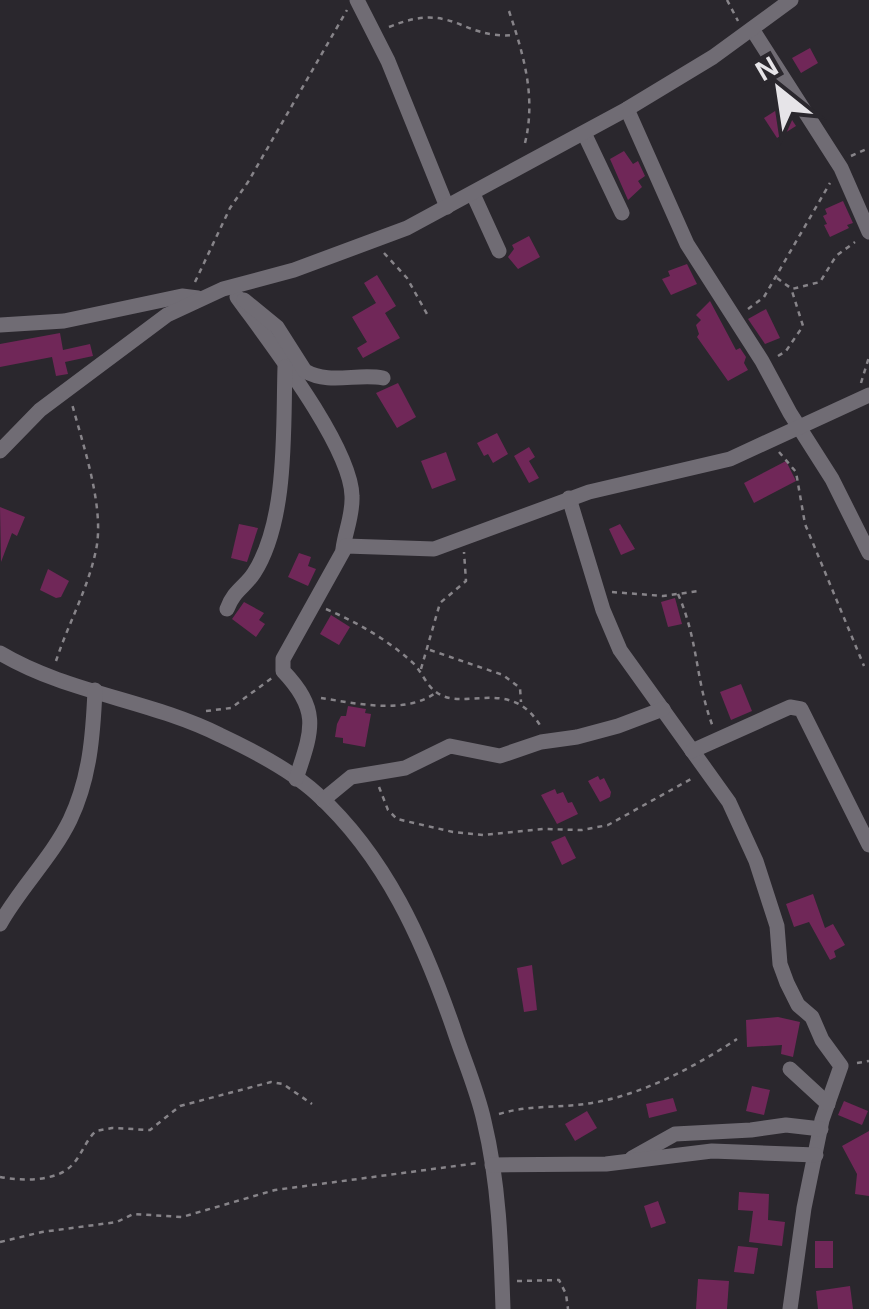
<svg xmlns="http://www.w3.org/2000/svg" width="869" height="1309" font-family="Arial,sans-serif">
	<style>
		.building { fill: #702758 }
		.lines { fill: none; stroke-linecap: round; stroke-linejoin: round }
		.path { stroke: #878489; stroke-width: 2.5; stroke-dasharray: 5 5; stroke-linecap: butt }
		.minor { stroke: #706c74; stroke-width: 15 }
	</style>
	<rect width="100%" height="100%" fill="#2a272d"/>
	<g class="building">
		<polygon points="810,48 818,63 801,73 792,58"/>
		<polygon points="783,106 796,126 777,138 764,118"/>
		<polygon points="624,151 633,164 638,161 645,176 638,181 642,187 628,200 610,159"/>
		<polygon points="843,201 853,223 847,225 849,228 830,237 824,225 827,224 823,216 827,214 825,209"/>
		<polygon points="529,236 540,257 518,269 508,257 514,249 512,245"/>
		<polygon points="687,264 697,284 671,295 662,279 670,276 668,271"/>
		<polygon points="377,275 396,306 385,313 400,338 363,358 357,348 367,342 352,317 376,303 364,283"/>
		<polygon points="710,301 736,350 740,348 746,357 744,363 748,370 728,381 697,337 699,334 696,325 701,320 696,315"/>
		<polygon points="766,309 780,338 765,344 748,319"/>
		<polygon points="60,333 63,350 90,344 93,356 65,362 68,374 56,376 52,357 0,367 0,344"/>
		<polygon points="398,383 416,417 397,428 376,393"/>
		<polygon points="497,433 508,454 493,463 488,454 484,456 477,443"/>
		<polygon points="529,447 535,457 529,461 539,478 529,483 514,456"/>
		<polygon points="446,452 456,480 432,489 421,461"/>
		<polygon points="786,461 796,481 754,503 744,483"/>
		<polygon points="0,507 25,517 17,536 12,533 1,562"/>
		<polygon points="239,524 258,528 247,562 231,558"/>
		<polygon points="620,524 635,549 621,555 609,529"/>
		<polygon points="299,553 311,557 308,566 316,569 308,586 288,577"/>
		<polygon points="48,569 69,581 61,597 56,598 40,590"/>
		<polygon points="675,598 682,624 668,627 661,602"/>
		<polygon points="244,602 264,613 259,620 265,624 256,637 232,619"/>
		<polygon points="331,615 350,627 339,645 320,634"/>
		<polygon points="741,684 752,711 731,720 720,692"/>
		<polygon points="348,706 366,709 365,713 371,714 365,747 343,743 343,738 335,737 337,724 341,716 346,716"/>
		<polygon points="598,776 600,780 604,778 611,792 610,797 600,802 588,781"/>
		<polygon points="555,789 557,794 563,792 568,803 572,802 578,814 557,824 541,795"/>
		<polygon points="565,836 576,858 562,865 551,842"/>
		<polygon points="813,894 825,928 833,924 845,945 834,951 836,957 830,960 809,922 794,927 786,904"/>
		<polygon points="532,965 537,1010 524,1012 517,968"/>
		<polygon points="778,1017 800,1022 793,1057 781,1054 782,1045 747,1047 746,1020"/>
		<polygon points="752,1086 770,1090 764,1115 746,1111"/>
		<polygon points="673,1098 677,1111 649,1118 646,1104"/>
		<polygon points="844,1101 868,1111 862,1125 838,1115"/>
		<polygon points="587,1111 597,1128 575,1141 565,1124"/>
		<polygon points="869,1131 869,1196 855,1194 857,1174 842,1146"/>
		<polygon points="739,1192 769,1194 768,1220 785,1222 782,1246 749,1242 753,1211 738,1210"/>
		<polygon points="658,1201 666,1223 651,1228 644,1206"/>
		<rect x="815" y="1241" width="18" height="27"/>
		<polygon points="738,1246 758,1248 754,1274 734,1272"/>
		<polygon points="698,1279 729,1281 727,1309 696,1309"/>
		<polygon points="850,1286 853,1309 818,1309 816,1291"/>
	</g>
	<g class="lines">
		<g class="path">
			<polyline points="727,0 738,21"/>
			<path d="M509,11C524,56 537,99 524,147"/>
			<path d="M389,27C454,0 460,40 515,35"/>
			<polyline points="851,156 869,148"/>
			<polyline points="384,253 407,278 427,314"/>
			<polyline points="777,278 792,289 820,282 836,256 855,242"/>
			<polyline points="195,282 230,208 248,182 347,10"/>
			<polyline points="748,309 764,297 830,183"/>
			<polyline points="778,356 786,351 803,326 792,291"/>
			<polyline points="861,383 869,357"/>
			<polyline points="779,452 796,472 805,524 864,666"/>
			<polyline points="612,592 663,596 699,591"/>
			<path d="M678,594C699,642 695,680 713,727"/>
			<path d="M326,609C358,623 385,638 412,662C421,670 426,685 436,692C463,713 511,675 541,727"/>
			<polyline points="430,650 503,675 520,688 521,702"/>
			<path d="M56,661C68,624 88,589 96,550C105,508 83,445 72,404"/>
			<polyline points="421,669 440,603 466,581 464,552"/>
			<path d="M321,698C354,703 406,715 435,693"/>
			<polyline points="206,711 231,708 272,678"/>
			<polyline points="379,787 388,810 397,819 453,832 483,835 543,829 582,830 608,825 691,779"/>
			<polyline points="857,1063 869,1061"/>
			<path d="M499,1114C528,1105 557,1108 585,1104C638,1097 693,1068 737,1039"/>
			<path d="M0,1177C20,1181 57,1182 72,1165C82,1155 85,1141 96,1131L112,1128L150,1130L180,1106L271,1082L283,1084L312,1104"/>
			<polyline points="0,1242 42,1232 117,1222 133,1214 182,1217 275,1190 478,1163"/>
			<polyline points="517,1281 559,1280 566,1294 568,1309"/>
		</g>
		<g class="minor">
			<polyline points="357,0 388,61 447,207"/>
			<polyline points="752,29 841,168 869,232"/>
			<polyline points="627,109 687,244 762,361 790,413 832,479 869,553"/>
			<polyline points="584,133 622,213"/>
			<polyline points="473,194 499,251"/>
			<path d="M237,297C268,340 351,446 352,496C353,515 345,532 343,549"/>
			<path d="M244,300L277,327L305,371C329,385 357,373 383,378"/>
			<polyline points="0,325 64,321 182,296 198,298"/>
			<polyline points="0,451 40,410 167,315 223,289 294,270 407,228 627,109 713,57 791,0"/>
			<polyline points="569,498 603,610 620,650 729,802 756,861 777,926 780,964 787,983 798,1005 812,1017 822,1040 841,1066 822,1120 804,1208 790,1309"/>
			<path d="M227,609C234,590 245,587 254,573C288,520 283,428 285,367"/>
			<path d="M0,653C67,693 150,700 220,735C252,750 291,770 317,794C386,857 423,941 453,1027C463,1058 477,1089 484,1121C499,1183 501,1246 503,1309"/>
			<polyline points="692,751 790,707 801,709 869,845"/>
			<path d="M296,779C312,730 321,711 283,671V659L346,546L434,549L589,492L730,459L869,395"/>
			<polyline points="323,800 351,777 405,768 450,746 500,756 541,742 577,737 618,726 663,709"/>
			<path d="M0,924C20,888 52,857 70,820C90,778 93,735 95,690"/>
			<polyline points="790,1069 828,1104"/>
			<polyline points="632,1158 675,1134 751,1130 786,1125 821,1129"/>
			<polyline points="492,1165 606,1164 712,1151 816,1155"/>
		</g>
	</g>
	<g transform="translate(779 90) rotate(330)" stroke="#2a272d" stroke-width="8" paint-order="stroke">
	<path d="M0-8L18 38L0 25L-18 38Z" fill="#e6e4e8"/>
	<text y="-15" font-size="28" font-weight="bold" text-anchor="middle" fill="#e6e4e8">N</text>
	</g>
</svg>
